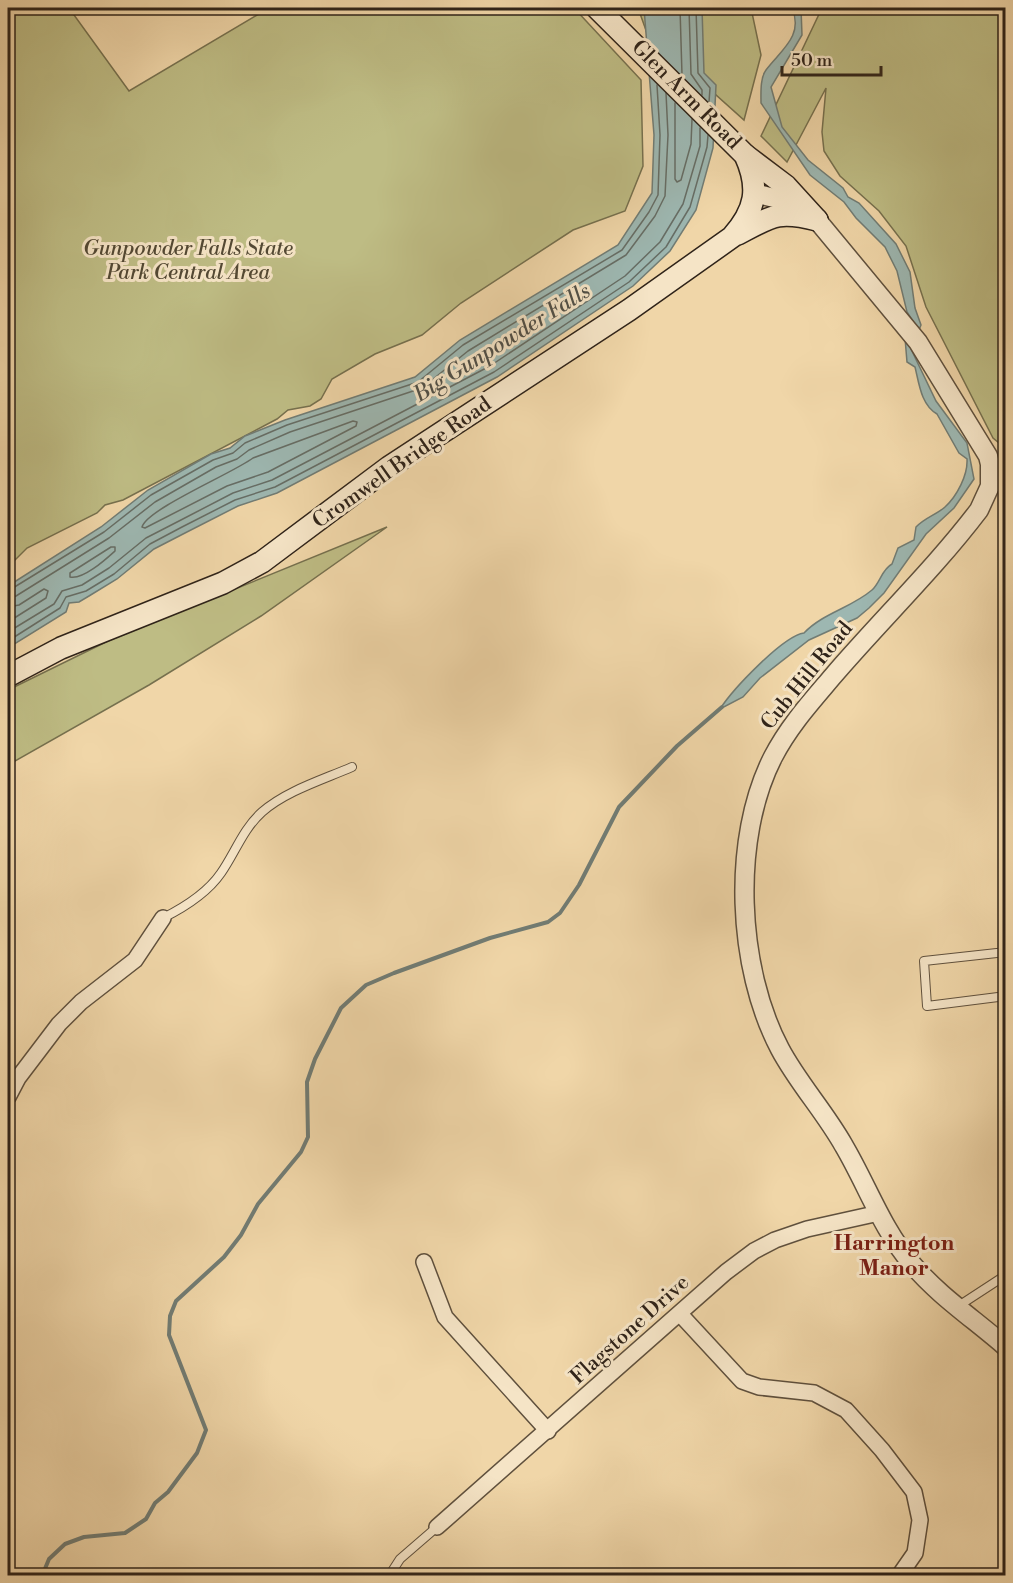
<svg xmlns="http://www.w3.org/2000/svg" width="1013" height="1583" font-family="'Libre Bodoni',serif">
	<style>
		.green { fill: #bebc84; stroke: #76704e; stroke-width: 1.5 }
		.water { fill: #9db7b1; stroke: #717c74; stroke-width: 1.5 }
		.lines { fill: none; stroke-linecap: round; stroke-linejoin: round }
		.shore { stroke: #666d65; stroke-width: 1.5 }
		.stream { stroke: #717c74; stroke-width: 4 }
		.service-casing { stroke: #5f503d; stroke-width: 10 }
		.minor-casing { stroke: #5f503d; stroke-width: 18 }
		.tertiary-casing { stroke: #5f503d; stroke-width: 21 }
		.secondary-casing { stroke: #2f2319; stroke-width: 24 }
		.service { stroke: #f5e4c6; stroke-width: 8 }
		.minor { stroke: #f5e4c6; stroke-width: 15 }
		.tertiary { stroke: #f5e4c6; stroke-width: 18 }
		.secondary { stroke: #f5e4c6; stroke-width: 21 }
		.labels { text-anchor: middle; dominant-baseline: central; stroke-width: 6; stroke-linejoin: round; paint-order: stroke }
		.street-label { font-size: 21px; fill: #2f2319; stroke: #f5e4c6 }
		.park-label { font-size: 21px; font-style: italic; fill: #534934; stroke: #f5e4c6 }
		.water-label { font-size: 22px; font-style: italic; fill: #504f47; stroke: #f5e4c6 }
		.neighbourhood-label { font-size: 22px; font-weight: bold; fill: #7a1f14; stroke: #f5e4c6 }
	</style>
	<rect width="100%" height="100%" fill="#f0d6a8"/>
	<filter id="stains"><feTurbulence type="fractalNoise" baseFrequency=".00333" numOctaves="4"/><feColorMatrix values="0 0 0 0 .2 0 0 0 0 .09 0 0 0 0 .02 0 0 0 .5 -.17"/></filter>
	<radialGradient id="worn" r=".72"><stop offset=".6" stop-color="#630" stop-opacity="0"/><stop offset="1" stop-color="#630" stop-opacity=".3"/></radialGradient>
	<g class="green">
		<polygon points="8,8 69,8 129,91 269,8 574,8 641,80 643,166 625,211 573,230 461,303 422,335 375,354 332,379 321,399 310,406 288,410 277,419 123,500 105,505 97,513 27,548 8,567"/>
		<polygon points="638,8 751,8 761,55 744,120 647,33"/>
		<polygon points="822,8 1005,8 1005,448 993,438 926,307 906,246 879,211 840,176 824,151 822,132 826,88 787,162 761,136"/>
		<polygon points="387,527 261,616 149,685 8,765 8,690 110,640"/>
	</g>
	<g class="water">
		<polygon points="644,8 702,8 704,73 716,85 713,148 696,210 670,251 633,286 497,377 277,493 238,506 185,533 154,549 117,579 89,596 79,602 69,603 66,612 8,648 8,586 101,527 148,490 211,454 230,448 245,436 285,420 415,377 460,340 618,245 652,193 654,135"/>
		<path d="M792,8H801L802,35L771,87L782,127L808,160L843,188L848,197L859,203L896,244L910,272L915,308L921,325L911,349L936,401L967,443L974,479L954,508L926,534L884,593L869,608L857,618L809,640L760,678L743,697L720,709C733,689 783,636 804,633C823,613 851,608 872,590C880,583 882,569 892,564L898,548L914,540L916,527C926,517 936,515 945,507C957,496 968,475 967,459L959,453L937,414C921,405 919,383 915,367L907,362L905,338L913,321L907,312L897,271L885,247L856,218L844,202L810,175L761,103C761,93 760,78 766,70C781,50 804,36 792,8Z"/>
	</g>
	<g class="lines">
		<g class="shore">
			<polyline points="680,8 682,75"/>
			<polyline points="689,8 691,74 702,90 702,95"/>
			<polyline points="696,8 698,73 710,88 709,102"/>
			<polyline points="675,103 675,179 677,182 681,180 691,144 692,119"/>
			<path d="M353,421L357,422L356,426L268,472L227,486L145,528L142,527C147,509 233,473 253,458Z"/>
			<path d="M111,547H115V551C105,560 83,580 70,577V573Z"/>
			<polyline points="8,591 104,532 151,495 213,460 233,453 245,443 287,425 418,382 463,345 622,250 649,212 658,195 660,135 657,85"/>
			<polyline points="8,598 16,596 109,538 155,502 216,467 237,459 249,450 290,432 422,388 468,351 626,255 655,216 665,196 668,135 666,93"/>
			<polyline points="8,607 19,605 44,589 48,591 46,598 8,622"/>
			<polyline points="8,632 54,604 62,591 82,585 109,568 146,538 179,521 233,493 272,480 490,366 625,276 660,242 683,204 700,146 700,128"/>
			<polyline points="8,641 60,608 66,597 86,591 114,574 150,544 182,527 235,500 275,487 494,372 629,282 666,247 690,207 707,147 708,135"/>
		</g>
		<polyline class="stream" points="42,1576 49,1559 65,1544 84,1537 125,1533 146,1519 155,1503 168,1492 197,1453 206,1430 169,1335 170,1316 176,1301 224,1257 241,1235 258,1204 301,1152 308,1137 307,1082 315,1059 341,1008 366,985 394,973 490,938 548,922 560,913 579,885 619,807 677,746 722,707"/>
		<defs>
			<g id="service">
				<path d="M163,918C183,908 208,892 221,873C235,853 243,829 262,812C286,791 322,780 352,767"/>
				<polyline points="1006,952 924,961 927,1006 1006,996"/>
				<polyline points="957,1307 1006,1275"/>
				<polyline points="389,1576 400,1559 437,1527"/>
			</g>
			<g id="minor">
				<polyline points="8,1097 18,1078 59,1024 81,1002 135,960 163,918"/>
				<polyline points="424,1262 445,1317 548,1431"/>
				<polyline points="680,1314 742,1381 759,1387 814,1393 846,1410 882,1450 914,1492 920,1520 915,1553 899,1576"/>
				<polyline points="437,1527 726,1272 754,1251 775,1240 807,1229 879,1213"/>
			</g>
			<path id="tertiary" d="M754,193L794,203L817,220L918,342L988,456L990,464V486L979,510C935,568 881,620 833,676C811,702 789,726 773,757C731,839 737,968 780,1049C798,1083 825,1112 844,1146C867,1185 882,1229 912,1264C939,1296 974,1319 1006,1347"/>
			<g id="secondary">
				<polyline points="745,155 786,186 817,220"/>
				<path d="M738,234C772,216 778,210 817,220"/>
				<path d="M8,676L61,648L223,583L262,562L389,467L629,310L732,237C756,210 760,188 745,155L597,8"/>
			</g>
		</defs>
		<use href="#service" class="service-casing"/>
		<use href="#minor" class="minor-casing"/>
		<use href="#tertiary" class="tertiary-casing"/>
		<use href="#secondary" class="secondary-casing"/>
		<use href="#service" class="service"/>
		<use href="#minor" class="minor"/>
		<use href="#tertiary" class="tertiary"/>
		<use href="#secondary" class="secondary"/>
	</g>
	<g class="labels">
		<g class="street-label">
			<text transform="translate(686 95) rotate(45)">Glen Arm Road</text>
			<text transform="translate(402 463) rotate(-35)">Cromwell Bridge Road</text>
			<text transform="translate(807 676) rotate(-51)">Cub Hill Road</text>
			<text transform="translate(630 1330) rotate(-42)">Flagstone Drive</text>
		</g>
		<g class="park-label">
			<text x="188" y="249">Gunpowder Falls State<tspan x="188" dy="24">Park Central Area</tspan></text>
		</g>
		<g class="water-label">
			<text transform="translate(502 343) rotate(-32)">Big Gunpowder Falls</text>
		</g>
		<g class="neighbourhood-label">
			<text x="894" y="1243">Harrington<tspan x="894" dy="25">Manor</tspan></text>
		</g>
	</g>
	<rect width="1013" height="1583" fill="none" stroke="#f0d6a8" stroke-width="30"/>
	<rect x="9" y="9" width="995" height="1565" fill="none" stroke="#2f2319" stroke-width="3"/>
	<rect x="15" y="15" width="983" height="1553" fill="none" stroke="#2f2319" stroke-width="1.5"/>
	<path d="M782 66v9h99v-9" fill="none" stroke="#2f2319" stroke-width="3"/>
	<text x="791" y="66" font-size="18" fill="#2f2319" stroke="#f5e4c6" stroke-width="4.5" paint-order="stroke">50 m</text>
	<rect width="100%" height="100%" filter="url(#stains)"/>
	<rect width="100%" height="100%" fill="url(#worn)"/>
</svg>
